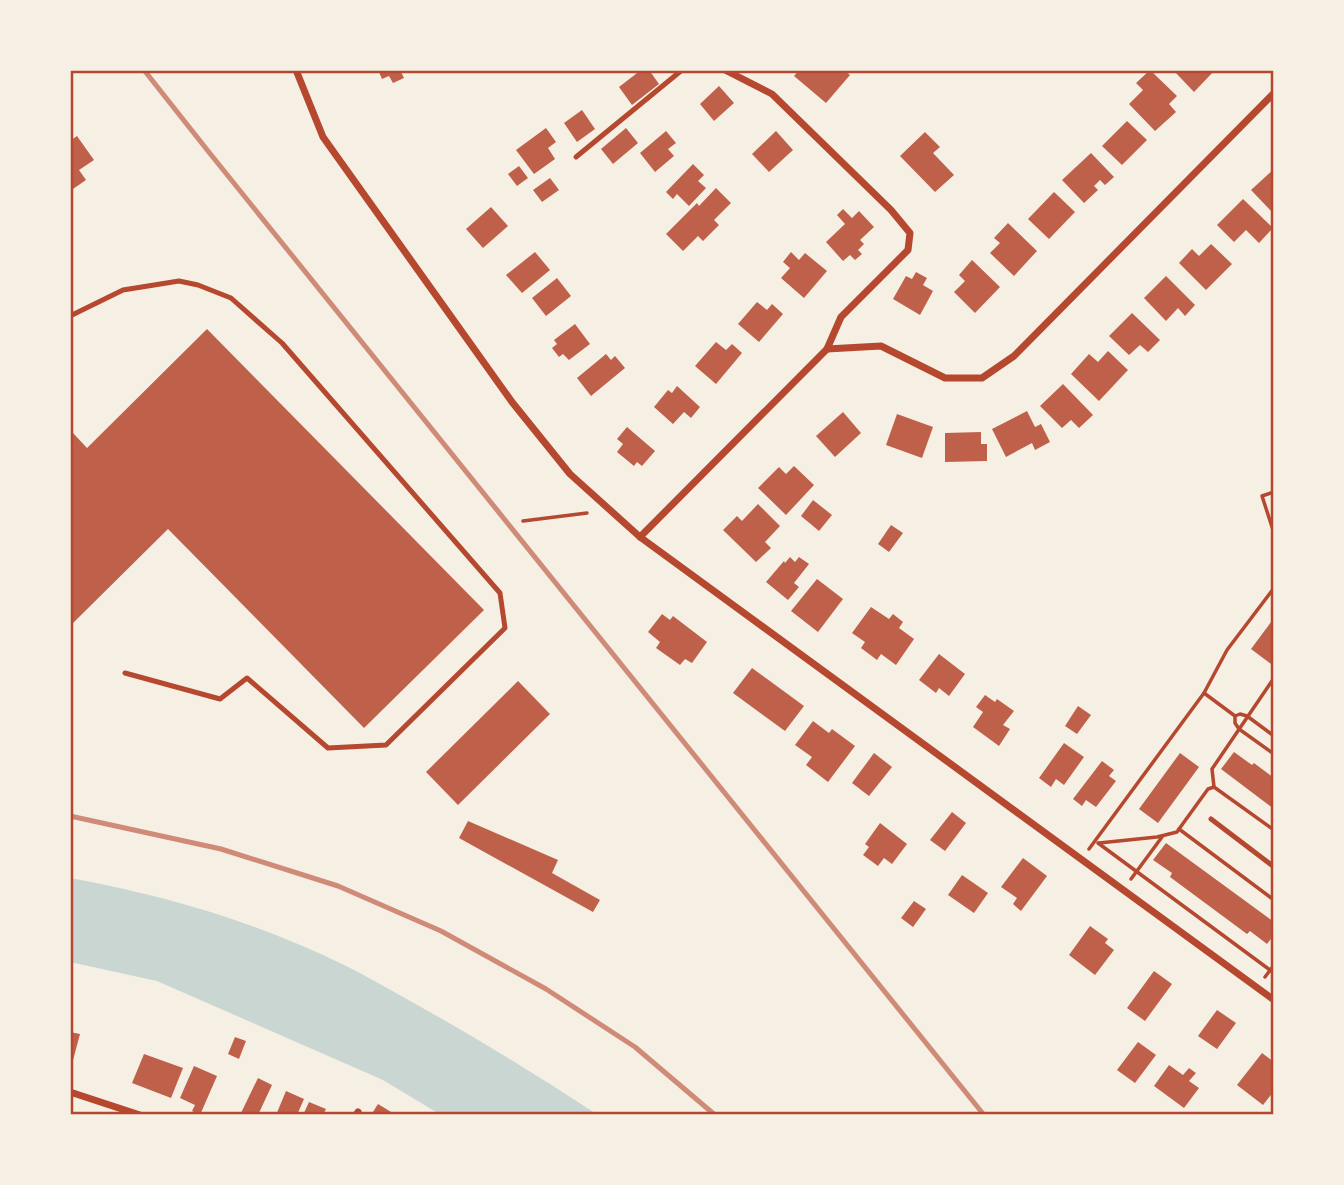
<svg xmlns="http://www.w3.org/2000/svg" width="1344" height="1185" font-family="'Noto Serif',serif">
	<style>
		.water { fill: #c9d6d2 }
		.building { fill: #bf614a }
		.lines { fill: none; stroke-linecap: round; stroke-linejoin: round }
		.path { stroke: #b5482f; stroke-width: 3.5 }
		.service { stroke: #b5482f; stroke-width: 5 }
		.minor { stroke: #b5482f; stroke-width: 7 }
		.rail { stroke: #cf8b77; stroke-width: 5 }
		.neatline { fill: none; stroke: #b5482f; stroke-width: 2.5 }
	</style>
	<rect width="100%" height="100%" fill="#f6efe4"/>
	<path class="water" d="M70,878C164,895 256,922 342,964C363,974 383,986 403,997C470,1034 534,1073 598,1115H441L383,1080L157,981L70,962Z"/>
	<g class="building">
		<polygon points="378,70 400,70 404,78 393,83 389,76 382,79"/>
		<polygon points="641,70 649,70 659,84 632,105 619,87"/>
		<polygon points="799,70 844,70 850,75 826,103 794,76"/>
		<polygon points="1150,70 1177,96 1169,104 1176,112 1155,131 1129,104 1143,90 1136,83"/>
		<polygon points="1175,70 1215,70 1194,92 1174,71"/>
		<polygon points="719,86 734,103 714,121 700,104"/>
		<polygon points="582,110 595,129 577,142 564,123"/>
		<polygon points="1127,121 1147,140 1122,165 1102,146"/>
		<polygon points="546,128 556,142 548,148 555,159 534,174 516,150"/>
		<polygon points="626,128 638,143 613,164 601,149"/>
		<polygon points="666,131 676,143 668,149 674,156 655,172 640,153"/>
		<polygon points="776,131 793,150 769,172 752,154"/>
		<polygon points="925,132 940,147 933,153 954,175 935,192 900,156"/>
		<polygon points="77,136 94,160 79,170 86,180 70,191 70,141"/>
		<polygon points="1091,153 1114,177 1105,185 1100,180 1094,186 1098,190 1084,203 1062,180"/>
		<polygon points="693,164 704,175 698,181 706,188 689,206 677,194 673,199 666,192"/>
		<polygon points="519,166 528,178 517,186 508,174"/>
		<polygon points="1274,169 1274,210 1272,212 1251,190"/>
		<polygon points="550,178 559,190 542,202 533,190"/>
		<polygon points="716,188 731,203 714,220 719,225 703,241 698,236 683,251 666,234 697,203 699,206"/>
		<polygon points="1054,192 1075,212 1049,239 1028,219"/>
		<polygon points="1243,199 1273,228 1259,243 1246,230 1234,242 1217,225"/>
		<polygon points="491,207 508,226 483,248 466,229"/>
		<polygon points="843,209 852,218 859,211 874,227 860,240 864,244 858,250 862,254 855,260 850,255 843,261 826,242 845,224 837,215"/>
		<polygon points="1008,223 1037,251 1014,276 990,253 1000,243 994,238"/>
		<polygon points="1211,244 1232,264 1206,290 1179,263 1192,249 1199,256"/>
		<polygon points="535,252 550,270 522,293 506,275"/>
		<polygon points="791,252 799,260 805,253 827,271 804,298 781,278 790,268 783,262"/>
		<polygon points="972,260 1000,287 975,313 954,292 965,281 959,275"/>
		<polygon points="916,272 927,278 923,285 933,291 920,315 893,299 906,276 912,279"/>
		<polygon points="1166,276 1195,305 1185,316 1178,308 1166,321 1144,298"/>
		<polygon points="557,278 571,296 546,316 532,298"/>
		<polygon points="757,302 767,310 772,304 783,314 759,342 738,324"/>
		<polygon points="1132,313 1160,340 1148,352 1140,345 1129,355 1109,336"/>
		<polygon points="575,324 590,344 569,360 563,354 559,357 552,348 557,344 554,340"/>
		<polygon points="207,329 484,610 364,728 168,529 70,626 70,436 73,433 87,448"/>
		<polygon points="716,342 726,350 732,344 742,353 716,384 695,366"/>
		<polygon points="1108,351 1128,370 1099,401 1071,374 1089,354 1098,362"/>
		<polygon points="606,354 611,360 615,356 625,368 591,396 577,378"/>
		<polygon points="1063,384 1093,415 1079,428 1071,420 1062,428 1040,406"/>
		<polygon points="677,386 700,407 691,418 684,412 673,424 654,407 668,390 672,393"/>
		<polygon points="1027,411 1035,427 1041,424 1050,442 1035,450 1032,443 1006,457 992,429"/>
		<polygon points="843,412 861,433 835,457 816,436"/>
		<polygon points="897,414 933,427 922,458 886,445"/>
		<polygon points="627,427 655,451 642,466 637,462 634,466 617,452 623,444 617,439"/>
		<polygon points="981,432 981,444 987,444 987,461 945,462 945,433"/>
		<polygon points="794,466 814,485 786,515 758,488 779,467 786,474"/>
		<polygon points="813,500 832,515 819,531 801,516"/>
		<polygon points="758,504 780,526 765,542 771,548 756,562 723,530 737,516 742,521"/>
		<polygon points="891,525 903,533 889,552 878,544"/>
		<polygon points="790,557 795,562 799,557 809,564 794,583 799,587 788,600 766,582 784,561 785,563"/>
		<polygon points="817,579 843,599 818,632 791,611"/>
		<polygon points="871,607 889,619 893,614 903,622 899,628 914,639 896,665 881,654 877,660 861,648 865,642 852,633"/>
		<polygon points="662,614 670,620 673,616 707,642 692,663 685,659 680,665 656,648 660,642 648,632"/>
		<polygon points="1274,618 1274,659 1271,664 1251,649"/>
		<polygon points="939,654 965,674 949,696 939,688 936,693 919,680"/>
		<polygon points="752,668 804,706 785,731 733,693"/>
		<polygon points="518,681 550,714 458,805 426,772"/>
		<polygon points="985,695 995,702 997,699 1014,711 1003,725 1010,729 999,746 973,727 983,712 976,707"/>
		<polygon points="1078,706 1091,715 1077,734 1065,726"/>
		<polygon points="813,721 829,733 832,729 855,746 828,782 806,765 812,757 795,745"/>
		<polygon points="1064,743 1084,757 1064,785 1056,779 1051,787 1039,778"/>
		<polygon points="1234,752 1252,765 1254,763 1274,778 1274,809 1221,769"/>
		<polygon points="874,753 892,767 869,796 852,783"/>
		<polygon points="1180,753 1199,767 1158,823 1139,809"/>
		<polygon points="1102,761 1114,770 1109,776 1116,781 1096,807 1086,800 1082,806 1073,799"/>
		<polygon points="952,812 966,823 945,851 930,840"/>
		<polygon points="468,821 558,860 552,873 600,900 593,912 459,838"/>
		<polygon points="880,823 907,844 892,864 884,858 878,866 863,855 869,847 865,844"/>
		<polygon points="1166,843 1274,922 1274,935 1267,944 1250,931 1247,934 1170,877 1172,873 1153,860"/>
		<polygon points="1023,858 1047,876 1021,911 1013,904 1017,898 1001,887"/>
		<polygon points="962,875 988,893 974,913 948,895"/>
		<polygon points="914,901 926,909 913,927 901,918"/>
		<polygon points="1090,926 1108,939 1105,943 1114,950 1095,975 1069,955"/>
		<polygon points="1154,971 1172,984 1145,1021 1127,1008"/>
		<polygon points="1217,1010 1236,1023 1217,1049 1198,1036"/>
		<polygon points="70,1032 80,1034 72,1064 70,1064"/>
		<polygon points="235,1037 246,1041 239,1059 228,1054"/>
		<polygon points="1138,1042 1156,1055 1135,1083 1117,1070"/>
		<polygon points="1262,1053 1274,1062 1274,1076 1271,1080 1274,1082 1274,1091 1263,1105 1237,1085"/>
		<polygon points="144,1054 183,1068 171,1098 132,1083"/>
		<polygon points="1169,1065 1183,1075 1189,1068 1196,1073 1189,1081 1199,1088 1184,1108 1154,1086"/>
		<polygon points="194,1066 217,1076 200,1115 192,1111 195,1105 180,1098"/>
		<polygon points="258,1078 272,1085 258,1115 240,1115"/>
		<polygon points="286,1091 304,1099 297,1115 276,1115"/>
		<polygon points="309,1102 326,1109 323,1115 303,1115"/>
		<polygon points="378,1104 396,1115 371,1115"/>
	</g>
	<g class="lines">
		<g class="path">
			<polyline points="1274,492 1262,496 1274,533"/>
			<polyline points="523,521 587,513"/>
			<polyline points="1204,693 1235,716"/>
			<polyline points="1274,736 1247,716 1240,714 1235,716 1235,723 1239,729 1274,754"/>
			<polyline points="1214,787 1212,769 1274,678"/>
			<polyline points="1274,830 1214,787 1208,789 1179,829 1274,900"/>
			<polyline points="1098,843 1274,973"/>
			<polyline points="1099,843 1157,837 1177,832 1179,829"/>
			<polyline points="1089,849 1204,693 1227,650 1274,588"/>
			<polyline points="1131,879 1162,837"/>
			<polyline points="1265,977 1274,965"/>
		</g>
		<g class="service">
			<polyline points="576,157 682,70"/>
			<polyline points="70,316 123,290 179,281 198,285 231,298 282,343 500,593 505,628 386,745 328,748 247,678 220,699 125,673"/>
			<polyline points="1211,819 1274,867"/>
		</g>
		<g class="minor">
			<polyline points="296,70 323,137 512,402 570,474 640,537 1274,1000"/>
			<polyline points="725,70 772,94 891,210 910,233 908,250 841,317 827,349"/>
			<polyline points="640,537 827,349 881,346 945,378 982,378 1014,356 1274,93"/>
			<polyline points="70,1092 140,1115"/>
			<polyline points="356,1115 358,1112"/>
		</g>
		<g class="rail">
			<polyline points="144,70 208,151 984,1115"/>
			<polyline points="70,816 221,849 338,886 441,931 546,989 635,1047 715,1115"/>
		</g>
	</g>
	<rect width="1344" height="1185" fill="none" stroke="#f6efe4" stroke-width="144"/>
	<rect x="72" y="72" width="1200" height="1041" class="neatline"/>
</svg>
